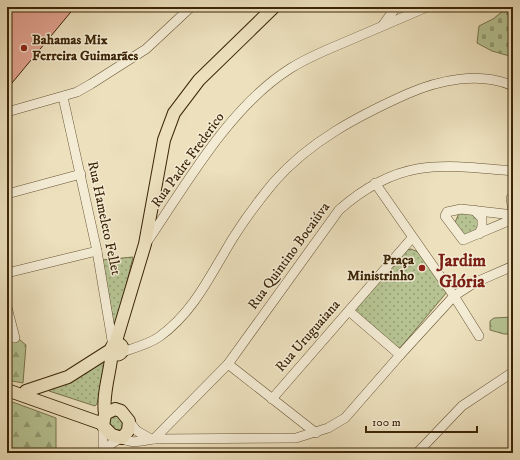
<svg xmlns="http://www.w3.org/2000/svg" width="520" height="460" font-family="'IM FELL DW Pica',serif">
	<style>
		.grass { fill: url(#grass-dots); stroke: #79744c }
		.forest { fill: url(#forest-firs); stroke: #79744c }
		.cemetery { fill: url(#cemetery-stones); stroke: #79744c }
		.building { fill: #e4a493; stroke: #3c2507 }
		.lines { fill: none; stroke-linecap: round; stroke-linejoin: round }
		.minor-casing { stroke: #685434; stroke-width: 10 }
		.major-casing { stroke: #3c2507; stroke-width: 14 }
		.minor { stroke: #f3ebd4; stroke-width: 9 }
		.major { stroke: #ece0bd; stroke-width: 12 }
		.poi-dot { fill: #8f2418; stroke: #f3ebd4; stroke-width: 1.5 }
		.labels { text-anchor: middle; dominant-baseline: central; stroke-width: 3; stroke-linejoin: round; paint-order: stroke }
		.poi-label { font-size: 14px; font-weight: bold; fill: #3c2507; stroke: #f3ebd4; text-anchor: start }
		.street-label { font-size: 14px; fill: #3c2507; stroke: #f3ebd4 }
		.district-label { font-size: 18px; font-weight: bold; fill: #7a1f14; stroke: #f3ebd4 }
	</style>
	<defs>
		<pattern id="grass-dots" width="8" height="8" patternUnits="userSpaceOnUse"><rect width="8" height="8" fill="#b6c292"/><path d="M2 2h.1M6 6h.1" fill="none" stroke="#959d75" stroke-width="1.8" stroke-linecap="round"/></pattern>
		<pattern id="forest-firs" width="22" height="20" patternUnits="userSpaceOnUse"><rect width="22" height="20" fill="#b6c292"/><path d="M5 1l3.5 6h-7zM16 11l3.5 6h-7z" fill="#959d75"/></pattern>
		<pattern id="cemetery-stones" width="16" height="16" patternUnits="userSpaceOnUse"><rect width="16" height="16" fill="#b6c292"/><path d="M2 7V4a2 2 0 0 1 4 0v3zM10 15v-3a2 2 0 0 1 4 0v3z" fill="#959d75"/></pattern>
	</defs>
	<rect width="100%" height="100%" fill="#ece0bd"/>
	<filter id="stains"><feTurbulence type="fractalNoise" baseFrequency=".005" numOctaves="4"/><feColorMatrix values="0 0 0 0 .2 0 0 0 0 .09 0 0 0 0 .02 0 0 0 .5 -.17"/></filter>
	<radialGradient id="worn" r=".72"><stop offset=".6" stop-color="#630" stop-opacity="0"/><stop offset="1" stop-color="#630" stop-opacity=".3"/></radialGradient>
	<g class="grass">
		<polygon points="475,212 481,227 465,237 454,225 459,213"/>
		<polygon points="411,249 418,252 447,292 400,348 397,348 354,313 354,309 407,250"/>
		<polygon points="133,257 115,331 102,260"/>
		<polygon points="104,358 106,361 97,404 95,406 49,391 49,389"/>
		<polygon points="114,413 122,419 124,426 121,430 115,430 108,424 107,419"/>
	</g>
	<g class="forest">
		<polygon points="513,317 513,334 504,334 490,330 490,321 494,318"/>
		<polygon points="7,329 26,345 23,383 7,380"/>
		<polygon points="7,400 56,418 56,453 7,453"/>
	</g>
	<polygon class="cemetery" points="508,7 513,7 513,57 492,51 477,43 479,26 493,19"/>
	<polygon class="building" points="7,7 75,7 7,89"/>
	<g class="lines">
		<defs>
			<g id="minor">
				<polyline points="383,25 396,7"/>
				<polyline points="63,97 97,251 113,346"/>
				<polyline points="7,112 77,92 91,84 146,49 191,7"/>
				<polyline points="375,183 454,296 479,336"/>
				<polyline points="7,194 81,174"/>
				<polyline points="511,198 513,212"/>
				<polyline points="474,210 482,218 482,227 479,234"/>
				<polyline points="513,215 461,209 447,212 445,216 463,240 513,219"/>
				<path d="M147,242C187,183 230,106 291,68C307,58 326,50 343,43C371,31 399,19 427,7"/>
				<polyline points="7,273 97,251"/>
				<polyline points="7,307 15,338"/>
				<polyline points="349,311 400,355"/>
				<path d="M122,352C134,348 149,344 159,337C194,312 211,274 233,238C245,219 259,200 274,182C310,141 358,116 407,94C439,80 480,71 513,86"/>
				<polyline points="228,364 316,433"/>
				<polyline points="272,399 412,238"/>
				<polyline points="129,421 137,431 151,439"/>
				<polyline points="103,426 103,453"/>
				<path d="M122,438C132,445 143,440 154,439L296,438L328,428L345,418L400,355L454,296L474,283L513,266"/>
				<path d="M154,439L228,364L339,210C398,158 440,164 513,171"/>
				<polyline points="104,453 111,444 119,439"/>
				<polyline points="417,453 462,406 513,372"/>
			</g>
			<g id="major">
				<circle cx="117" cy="349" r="5.5"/>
				<polyline points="115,344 145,244 164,140 174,113 199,80 274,7"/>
				<polyline points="7,390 103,424"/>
				<polyline points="26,391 68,377 112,349"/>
				<polygon points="115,409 121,411 129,421 128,431 122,438 112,435 103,426 105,414"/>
				<path d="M105,414C102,393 111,371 112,350"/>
			</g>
		</defs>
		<use href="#minor" class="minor-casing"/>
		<use href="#major" class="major-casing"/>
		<use href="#minor" class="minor"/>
		<use href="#major" class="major"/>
	</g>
	<g class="poi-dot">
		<circle cx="24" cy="48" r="4"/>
		<circle cx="422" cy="268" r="4"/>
	</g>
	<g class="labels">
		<g class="poi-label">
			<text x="32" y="40">Bahamas Mix<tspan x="32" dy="16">Ferreira Guimarães</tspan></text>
			<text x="414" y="260" text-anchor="end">Praça<tspan x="414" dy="16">Ministrinho</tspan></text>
		</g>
		<g class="street-label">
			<text transform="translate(188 160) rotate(-54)">Rua Padre Frederico</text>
			<text transform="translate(104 218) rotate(78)">Rua Hameleto Fellet</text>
			<text transform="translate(289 256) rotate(-54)">Rua Quintino Bocaiúva</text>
			<text transform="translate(308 336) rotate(-49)">Rua Uruguaiana</text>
		</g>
		<g class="district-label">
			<text x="462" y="261">Jardim<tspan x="462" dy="21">Glória</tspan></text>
		</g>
	</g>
	<rect width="520" height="460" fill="none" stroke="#ece0bd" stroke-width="24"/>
	<rect x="8" y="8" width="504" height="444" fill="none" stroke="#3c2507" stroke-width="2"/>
	<rect x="12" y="12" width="496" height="436" fill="none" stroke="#3c2507"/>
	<path d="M366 426v6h111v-6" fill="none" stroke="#3c2507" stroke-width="2"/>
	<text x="372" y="426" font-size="12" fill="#3c2507" stroke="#f3ebd4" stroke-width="3" paint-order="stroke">100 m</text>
	<rect width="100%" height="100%" filter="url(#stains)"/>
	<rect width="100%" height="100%" fill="url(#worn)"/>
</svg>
